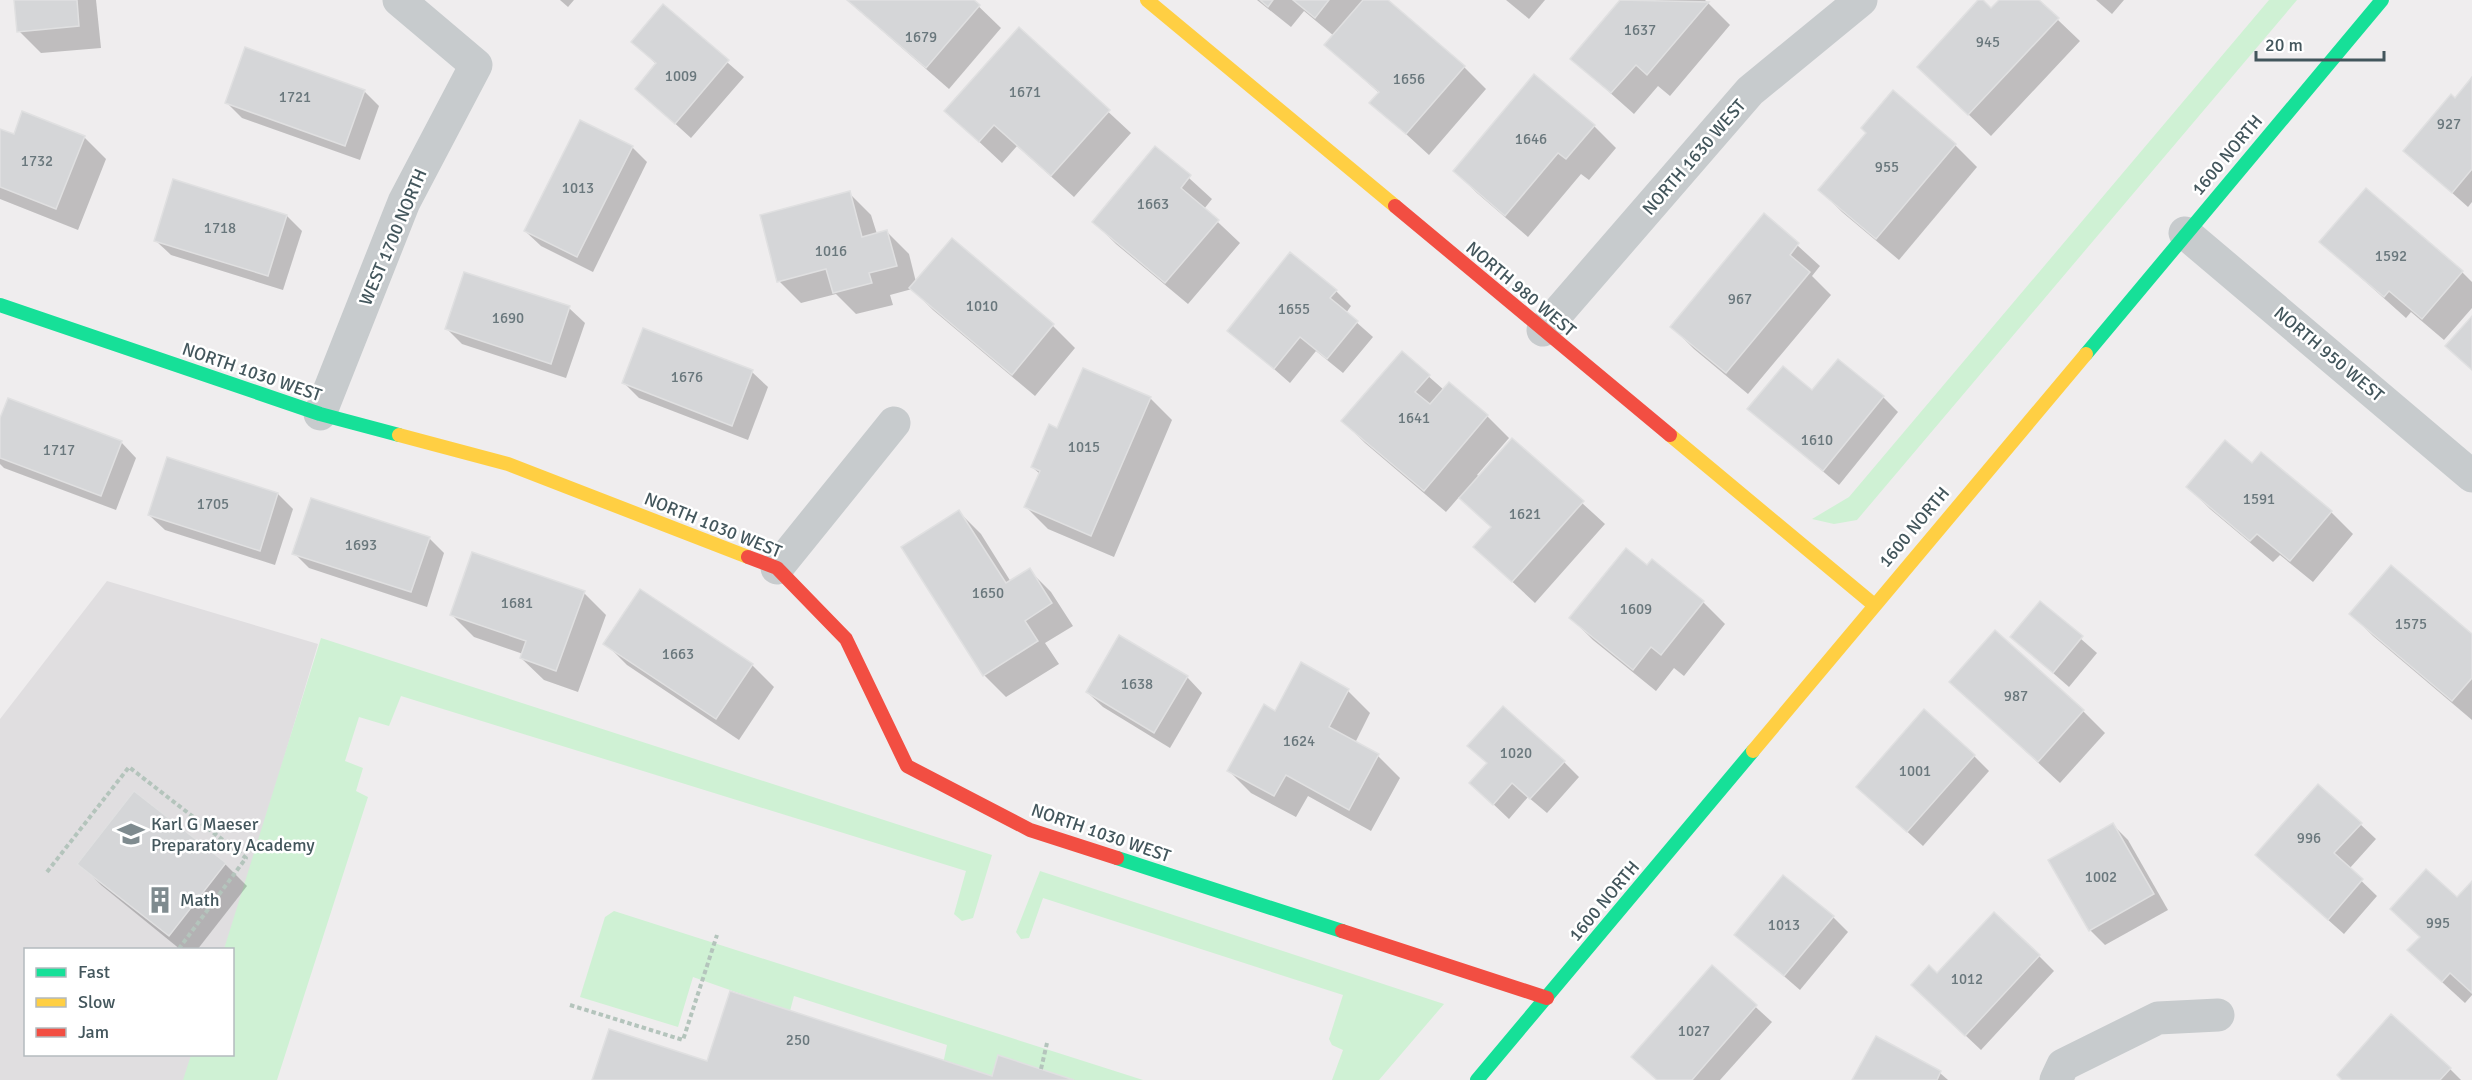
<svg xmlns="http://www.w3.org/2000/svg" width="2472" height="1080" font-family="Signika,sans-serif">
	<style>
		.education { fill: #e0dee0 }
		.green { fill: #cff1d4 }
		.shadow { fill: #0003 }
		.building { fill: #d5d6d8; stroke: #e0e0e1; stroke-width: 1.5 }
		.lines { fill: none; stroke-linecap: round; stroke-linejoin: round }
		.path { stroke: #b4c4bc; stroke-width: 4; stroke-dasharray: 4.5 3; stroke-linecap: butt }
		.street { stroke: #c7cbcd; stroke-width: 33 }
		.fast { stroke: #16e098; stroke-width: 14 }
		.slow { stroke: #ffcf43; stroke-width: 14 }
		.jam { stroke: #f24e42; stroke-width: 14 }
		.labels { text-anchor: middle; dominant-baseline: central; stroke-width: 5; stroke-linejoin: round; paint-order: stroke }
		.number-label { font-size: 15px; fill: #69777c }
		.street-label { font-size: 18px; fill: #43565c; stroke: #fff }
		.poi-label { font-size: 18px; fill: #43565c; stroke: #fff; text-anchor: start }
	</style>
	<rect width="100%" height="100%" fill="#efedee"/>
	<polygon class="education" points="107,581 318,644 227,949 26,950 26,1054 195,1055 188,1080 0,1080 0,719"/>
	<g class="green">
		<polygon points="2269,0 2297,0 1857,520 1834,524 1812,519 1849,497"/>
		<polygon points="321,638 992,855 973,918 962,921 954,914 966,871 401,696 389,726 359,717 345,761 363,768 356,791 368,797 277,1080 183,1080 191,1055 232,1054 232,950 224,949"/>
		<polygon points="1040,871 1444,1004 1379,1080 1332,1080 1343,1050 1332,1045 1329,1039 1343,995 1043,898 1029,938 1021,939 1016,932"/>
		<polygon points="614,911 1143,1080 1074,1080 998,1056 992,1076 943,1064 947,1045 794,996 790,1011 693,977 678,1027 580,997 605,917"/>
	</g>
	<g class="shadow">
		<polygon points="16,0 96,0 101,48 41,53 19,31"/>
		<polygon points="560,0 574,0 568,7"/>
		<polygon points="847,0 972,0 1001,28 949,89"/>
		<polygon points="1257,0 1386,0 1464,67 1486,89 1429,155 1371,102 1379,93 1326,45 1334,36 1304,11 1291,27"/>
		<polygon points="1506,0 1545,0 1529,19"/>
		<polygon points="1622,0 1705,0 1730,25 1670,96 1658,86 1634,114 1572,59"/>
		<polygon points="1980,0 1991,10 2001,0 2037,0 2080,41 1991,136 1941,88"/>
		<polygon points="2096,0 2124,0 2112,14"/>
		<polygon points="663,6 744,77 691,138 637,89 657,65 633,42"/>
		<polygon points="1019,29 1131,133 1074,197 1017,146 1002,163 946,111"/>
		<polygon points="2472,80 2472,202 2468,207 2405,151"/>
		<polygon points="364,91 379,106 360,160 242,118 227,103"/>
		<polygon points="1594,126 1616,148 1589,180 1581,174 1528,237 1477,193 1455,171"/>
		<polygon points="0,130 14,136 84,137 106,159 78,230 0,199"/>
		<polygon points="1868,133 1955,145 1977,167 1899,260 1842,212 1820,190"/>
		<polygon points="632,147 647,162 593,272 541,246 525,231"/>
		<polygon points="1156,148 1212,199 1204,209 1240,243 1188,304 1116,244 1094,222"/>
		<polygon points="849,193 871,215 877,234 887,232 909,254 916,282 952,240 1053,326 1075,348 1035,396 933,310 912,289 890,295 893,305 856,314 836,294 801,303 779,281"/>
		<polygon points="1764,215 1820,266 1812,276 1831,295 1748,394 1694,349 1672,327"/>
		<polygon points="287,216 302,231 283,290 171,255 155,240"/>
		<polygon points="2321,242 2462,272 2472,282 2472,308 2444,340 2411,312 2406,318"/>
		<polygon points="465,274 569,308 585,323 566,378 462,344 447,329"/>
		<polygon points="1336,291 1351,306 1346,313 1373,337 1343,373 1316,351 1290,383 1229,330"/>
		<polygon points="1402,353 1444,390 1487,416 1509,438 1477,475 1480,477 1513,440 1605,524 1535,603 1475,547 1492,528 1459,497 1446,512 1365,443 1343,421"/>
		<polygon points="752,372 768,387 748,440 639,398 623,382"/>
		<polygon points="1813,393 1883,397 1898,412 1839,485 1749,409"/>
		<polygon points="1150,398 1172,420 1114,557 1048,529 1026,507 1040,474 1032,467 1058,430"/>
		<polygon points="0,422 121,442 136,458 116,510 4,468 0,464"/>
		<polygon points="2261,454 2331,512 2353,534 2313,582 2280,555 2273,562 2210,509 2188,487 2252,465"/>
		<polygon points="278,494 293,509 275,565 165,530 149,515"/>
		<polygon points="959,512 981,534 1011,582 1029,570 1051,592 1073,626 1045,643 1059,664 1006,697 984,675"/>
		<polygon points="429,538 444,553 427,607 309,568 294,553"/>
		<polygon points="1647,567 1703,602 1725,624 1684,676 1674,668 1656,691 1593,640 1571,618"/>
		<polygon points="584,593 606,615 578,692 544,680 521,658 523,654 474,637 452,615"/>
		<polygon points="2040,603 2097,653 2069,687 2012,637"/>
		<polygon points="2351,614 2472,636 2472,720 2373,636"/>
		<polygon points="1120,637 1187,677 1202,693 1170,748 1103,707 1087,692"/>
		<polygon points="605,643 752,665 774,687 739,740 627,665"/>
		<polygon points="1301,665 1348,691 1370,713 1355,743 1378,756 1400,778 1371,831 1308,796 1296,817 1251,793 1229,771 1276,713"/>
		<polygon points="1951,682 2083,711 2105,733 2060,783"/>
		<polygon points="1974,756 1989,771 1923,846 1858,787"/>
		<polygon points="1564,762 1579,777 1547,813 1528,797 1509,819 1471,783"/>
		<polygon points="2360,824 2376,839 2349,869 2377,896 2344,934 2272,870"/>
		<polygon points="2113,825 2128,840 2168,910 2105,945 2090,930"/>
		<polygon points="79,863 225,864 247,886 197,950 181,950 101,885"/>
		<polygon points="2472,883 2472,995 2465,1003 2431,972 2457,899"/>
		<polygon points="1833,917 1848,932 1800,990 1736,935"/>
		<polygon points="2039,956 2054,971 1981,1050 1928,1000 1938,975"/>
		<polygon points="1712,967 1772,1022 1720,1080 1657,1080"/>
		<polygon points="1876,1038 1940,1073 1948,1080 1854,1080"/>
		<polygon points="2450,1069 2461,1080 2344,1080"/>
	</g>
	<g class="building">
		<polygon points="14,0 77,0 79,26 17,32"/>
		<polygon points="847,0 974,0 980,5 926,68"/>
		<polygon points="1260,0 1273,0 1268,7"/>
		<polygon points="1293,0 1329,0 1315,18"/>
		<polygon points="1363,0 1388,0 1465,66 1406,134 1369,103 1379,92 1324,45"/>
		<polygon points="1620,0 1709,2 1647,75 1636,65 1611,93 1570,59"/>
		<polygon points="1978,0 1983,0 1991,8 1999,0 2039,0 2059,18 1968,115 1917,67"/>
		<polygon points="663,4 729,60 675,124 635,89 656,63 631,42"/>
		<polygon points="1019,27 1110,110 1051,176 994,125 979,142 944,111"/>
		<polygon points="245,47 365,90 345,146 225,103"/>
		<polygon points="1534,74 1595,125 1566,159 1558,153 1505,216 1453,171"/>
		<polygon points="2472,77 2472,169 2452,193 2403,151 2451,94 2455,98"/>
		<polygon points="1893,90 1956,144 1876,239 1818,190 1866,133 1861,128"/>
		<polygon points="22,111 85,136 56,209 0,187 0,129 14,134"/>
		<polygon points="580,120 633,146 577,257 524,231"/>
		<polygon points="1155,146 1191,175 1181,188 1219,220 1165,283 1092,222"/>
		<polygon points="173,179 287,215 268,276 154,241"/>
		<polygon points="2366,188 2463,271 2422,319 2389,291 2384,297 2319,242"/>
		<polygon points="850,191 862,237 887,230 897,266 869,273 872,283 833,293 826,269 777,282 760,215"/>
		<polygon points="1764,213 1799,243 1790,255 1810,272 1726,373 1670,327"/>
		<polygon points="952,238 1054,324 1012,375 909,288"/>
		<polygon points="1290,252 1337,290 1330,298 1358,321 1327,359 1300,337 1274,369 1227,331"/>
		<polygon points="464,272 570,306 551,364 445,329"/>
		<polygon points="2472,316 2472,370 2445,346"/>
		<polygon points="643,328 753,370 732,426 622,383"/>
		<polygon points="1402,351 1430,375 1415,392 1430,404 1449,382 1488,415 1424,491 1341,421"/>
		<polygon points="1838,359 1884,396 1823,471 1747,409 1783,366 1812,390"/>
		<polygon points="1083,368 1151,397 1091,536 1024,507 1040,471 1031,467 1049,424 1057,428"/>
		<polygon points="8,398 122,441 101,496 0,458 0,418"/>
		<polygon points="1512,438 1584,501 1512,582 1473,547 1491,527 1459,498"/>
		<polygon points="2225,440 2252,463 2261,452 2332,511 2290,561 2257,534 2250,541 2186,487"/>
		<polygon points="167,457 278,493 260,551 148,515"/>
		<polygon points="311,498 430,537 411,592 292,554"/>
		<polygon points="959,510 1006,583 1030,568 1052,603 1025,621 1038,641 983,676 901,547"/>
		<polygon points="1626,548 1647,565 1652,559 1704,601 1661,655 1651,647 1633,670 1569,618"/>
		<polygon points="472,552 585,591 556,671 520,658 526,641 450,615"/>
		<polygon points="2391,565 2472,634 2472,678 2452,701 2349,614"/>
		<polygon points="640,589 753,664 716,719 603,644"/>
		<polygon points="2040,601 2083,636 2053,673 2010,637"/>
		<polygon points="1995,630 2084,710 2038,762 1949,682"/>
		<polygon points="1119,635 1188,676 1154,733 1086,692"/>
		<polygon points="1301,662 1349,689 1329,727 1379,754 1349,810 1286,775 1274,796 1227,771 1264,704 1275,711"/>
		<polygon points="1503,706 1565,761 1530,799 1512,783 1493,805 1469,783 1487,763 1467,746"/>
		<polygon points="1924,709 1975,755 1907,832 1856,787"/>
		<polygon points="2318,784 2362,823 2334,853 2363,879 2328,920 2255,855"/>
		<polygon points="134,791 226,863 169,936 77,864"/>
		<polygon points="2113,823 2154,894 2089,931 2048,860"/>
		<polygon points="2426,869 2457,897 2472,881 2472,993 2450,973 2442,982 2407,950 2420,937 2390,909"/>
		<polygon points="1783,875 1834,916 1784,976 1734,935"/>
		<polygon points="1994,912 2040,955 1965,1036 1911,985 1929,965 1937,973"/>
		<polygon points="1712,965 1757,1005 1692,1080 1657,1080 1631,1057"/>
		<polygon points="730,991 992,1076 998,1055 1074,1080 592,1080 609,1029 707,1061"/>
		<polygon points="2391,1014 2451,1068 2440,1080 2342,1080 2337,1075"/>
		<polygon points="1876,1036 1941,1071 1937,1080 1852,1080"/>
	</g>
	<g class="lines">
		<g class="path">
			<polyline points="47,872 129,767 246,858 178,950"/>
			<polyline points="570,1005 683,1040 717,935"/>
			<polyline points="1041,1069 1047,1043"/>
		</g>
		<g class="street">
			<polyline points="2185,233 2472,476"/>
			<polyline points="1543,330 1750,91 1861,0"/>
			<polyline points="320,414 404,202 476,65 399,0"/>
			<polyline points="777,568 894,423"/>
			<polyline points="2056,1080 2063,1065 2158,1018 2218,1015"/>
		</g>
		<g class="fast">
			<polyline points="0,305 320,414 399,435"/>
			<polyline points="2086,354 2382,0"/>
			<polyline points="1117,858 1342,931"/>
			<polyline points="1477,1080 1753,751"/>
		</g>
		<g class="slow">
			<polyline points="1147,0 1395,206"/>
			<polyline points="399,435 508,464 748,557"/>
			<polyline points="1670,435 1873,604"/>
			<polyline points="1753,751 2086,354"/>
		</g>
		<g class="jam">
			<polyline points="1395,206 1670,435"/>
			<polyline points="748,557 777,568 846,639 907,766 1030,830 1117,858"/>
			<polyline points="1342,931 1547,998"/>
		</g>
	</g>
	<defs>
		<symbol id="school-bare" viewBox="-9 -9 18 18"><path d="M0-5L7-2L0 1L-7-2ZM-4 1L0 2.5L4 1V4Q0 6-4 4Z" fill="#7f8b8f" stroke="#fff" stroke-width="2.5" paint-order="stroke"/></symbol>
		<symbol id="building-bare" viewBox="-9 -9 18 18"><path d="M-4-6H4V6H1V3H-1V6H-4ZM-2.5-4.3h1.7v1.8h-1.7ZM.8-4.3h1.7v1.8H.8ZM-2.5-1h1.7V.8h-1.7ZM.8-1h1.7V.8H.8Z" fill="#7f8b8f" stroke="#fff" stroke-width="2.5" paint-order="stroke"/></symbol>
	</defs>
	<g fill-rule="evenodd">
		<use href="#school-bare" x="112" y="815" width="38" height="38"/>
		<use href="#building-bare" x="141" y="881" width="38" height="38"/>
	</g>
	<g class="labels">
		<g class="number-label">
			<text x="1640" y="30">1637</text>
			<text x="921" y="37">1679</text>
			<text x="1988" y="42">945</text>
			<text x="681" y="76">1009</text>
			<text x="1409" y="79">1656</text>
			<text x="1025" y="92">1671</text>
			<text x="295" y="97">1721</text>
			<text x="2449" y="124">927</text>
			<text x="1531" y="139">1646</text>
			<text x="37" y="161">1732</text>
			<text x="1887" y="167">955</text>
			<text x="578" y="188">1013</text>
			<text x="1153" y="204">1663</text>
			<text x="220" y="228">1718</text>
			<text x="831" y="251">1016</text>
			<text x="2391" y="256">1592</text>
			<text x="1740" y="299">967</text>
			<text x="982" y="306">1010</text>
			<text x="1294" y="309">1655</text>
			<text x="508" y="318">1690</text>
			<text x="687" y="377">1676</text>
			<text x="1414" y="418">1641</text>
			<text x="1817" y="440">1610</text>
			<text x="1084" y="447">1015</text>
			<text x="59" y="450">1717</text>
			<text x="2259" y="499">1591</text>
			<text x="213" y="504">1705</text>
			<text x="1525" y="514">1621</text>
			<text x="361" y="545">1693</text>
			<text x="988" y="593">1650</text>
			<text x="517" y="603">1681</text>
			<text x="1636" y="609">1609</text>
			<text x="2411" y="624">1575</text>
			<text x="678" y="654">1663</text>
			<text x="1137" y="684">1638</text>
			<text x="2016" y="696">987</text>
			<text x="1299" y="741">1624</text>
			<text x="1516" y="753">1020</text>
			<text x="1915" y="771">1001</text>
			<text x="2309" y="838">996</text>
			<text x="2101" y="877">1002</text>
			<text x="2438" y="923">995</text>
			<text x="1784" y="925">1013</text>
			<text x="1967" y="979">1012</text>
			<text x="1694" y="1031">1027</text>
			<text x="798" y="1040">250</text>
		</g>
		<g class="street-label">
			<text transform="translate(2227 155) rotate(-50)">1600 NORTH</text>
			<text transform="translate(1694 157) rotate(-49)">NORTH 1630 WEST</text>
			<text transform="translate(393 237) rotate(-67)">WEST 1700 NORTH</text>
			<text transform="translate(1521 289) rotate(40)">NORTH 980 WEST</text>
			<text transform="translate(2329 354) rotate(40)">NORTH 950 WEST</text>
			<text transform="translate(252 372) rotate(19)">NORTH 1030 WEST</text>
			<text transform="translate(713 525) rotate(22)">NORTH 1030 WEST</text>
			<text transform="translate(1914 527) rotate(-50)">1600 NORTH</text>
			<text transform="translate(1101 833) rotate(19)">NORTH 1030 WEST</text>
			<text transform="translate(1604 901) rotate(-50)">1600 NORTH</text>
		</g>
		<g class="poi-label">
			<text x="151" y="824">Karl G Maeser<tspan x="151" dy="21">Preparatory Academy</tspan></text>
			<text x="180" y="900">Math</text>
		</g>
	</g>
	<rect x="24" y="948" width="210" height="108" fill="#ffffff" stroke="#b4bbbe" stroke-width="1.5"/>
	<rect x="36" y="968" width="30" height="9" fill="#16e098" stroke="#b4bbbe" stroke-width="1.5"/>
	<text x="78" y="978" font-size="18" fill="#43565c">Fast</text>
	<rect x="36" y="998" width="30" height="9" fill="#ffcf43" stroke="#b4bbbe" stroke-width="1.5"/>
	<text x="78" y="1008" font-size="18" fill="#43565c">Slow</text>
	<rect x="36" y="1028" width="30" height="9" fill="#f24e42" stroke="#b4bbbe" stroke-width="1.5"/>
	<text x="78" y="1038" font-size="18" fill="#43565c">Jam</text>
	<path d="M2256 51v9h128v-9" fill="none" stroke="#43565c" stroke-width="3"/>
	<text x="2265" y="51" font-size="18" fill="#43565c" stroke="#ffffff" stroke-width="4.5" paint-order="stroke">20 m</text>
</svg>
